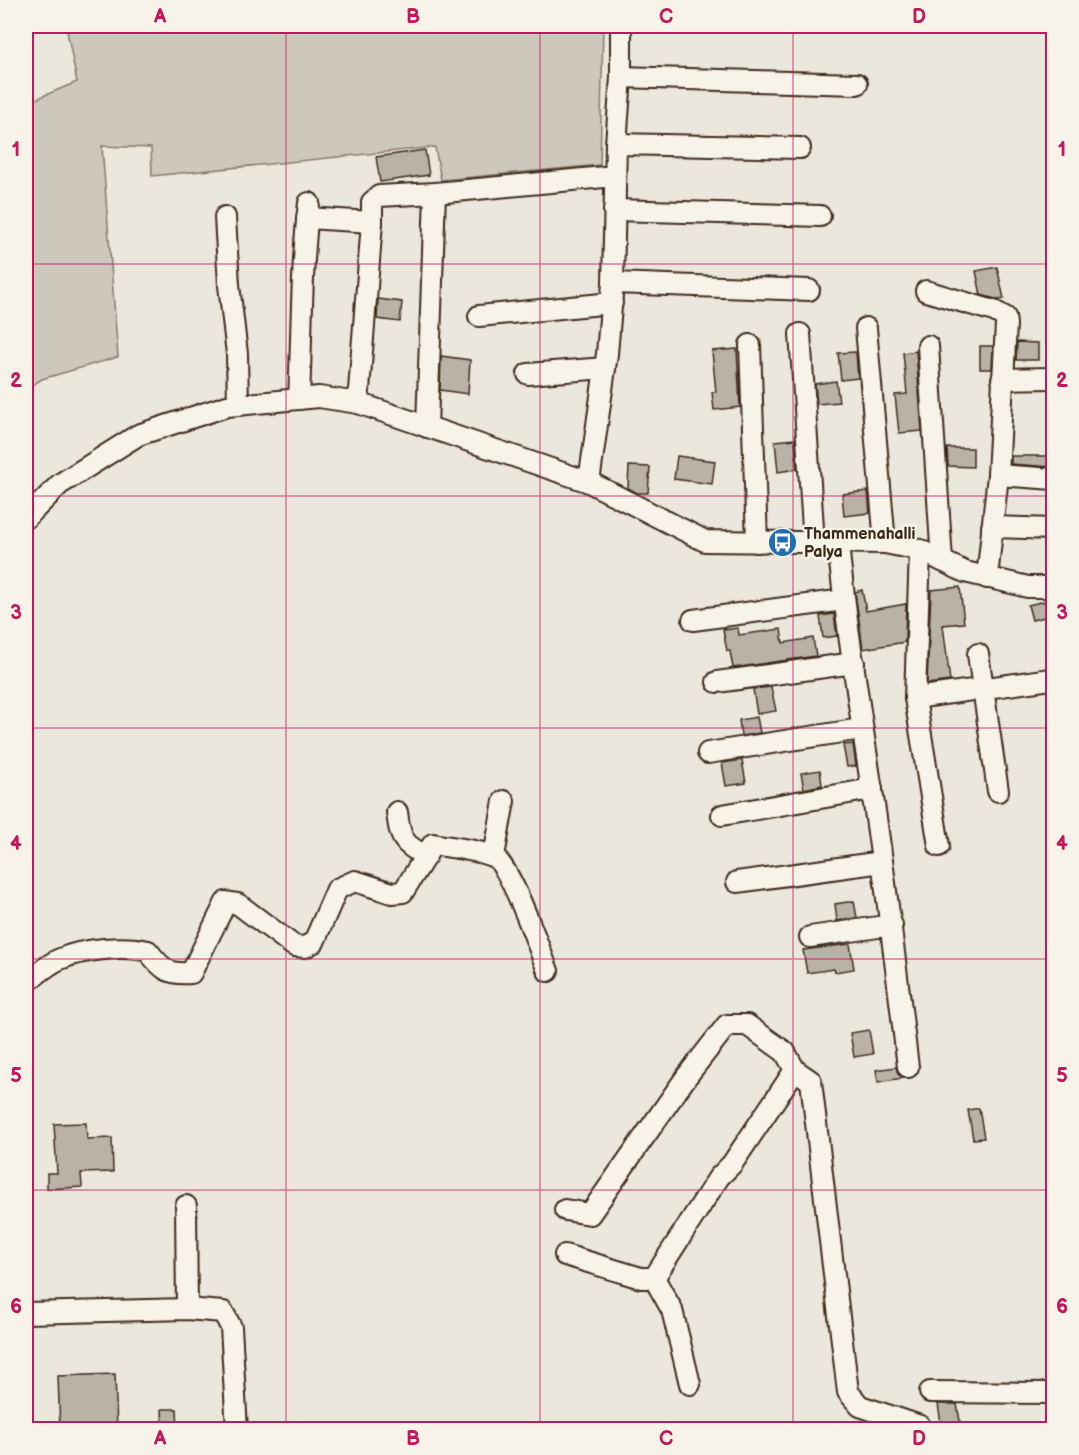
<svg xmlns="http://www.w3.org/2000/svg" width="1079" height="1455" font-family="'Balsamiq Sans',sans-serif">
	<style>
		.green { fill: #cec8bc; stroke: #84796d; stroke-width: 1.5 }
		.building { fill: #bab2a7; stroke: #3b2a1e; stroke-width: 1.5 }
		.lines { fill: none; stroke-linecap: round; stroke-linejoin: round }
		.minor-casing { stroke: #3b2a1e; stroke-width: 24 }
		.minor { stroke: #f7f3e8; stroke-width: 20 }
		.grid { fill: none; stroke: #c2185b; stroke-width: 1.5; stroke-opacity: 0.55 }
		.labels { text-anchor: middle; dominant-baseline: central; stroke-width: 5; stroke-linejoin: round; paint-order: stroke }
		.poi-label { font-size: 16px; font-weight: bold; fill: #3b2a1e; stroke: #f7f3e8; text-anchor: start }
		.neatline { fill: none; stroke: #c2185b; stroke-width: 2 }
		.grid-label { font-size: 20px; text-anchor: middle; font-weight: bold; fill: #c2185b }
	</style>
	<rect width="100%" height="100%" fill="#ece7dc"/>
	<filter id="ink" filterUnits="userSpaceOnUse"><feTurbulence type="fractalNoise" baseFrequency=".0167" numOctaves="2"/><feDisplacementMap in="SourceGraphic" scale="12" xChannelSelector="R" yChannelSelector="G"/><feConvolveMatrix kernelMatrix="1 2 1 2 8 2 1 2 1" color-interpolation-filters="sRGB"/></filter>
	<g filter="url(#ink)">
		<polygon class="green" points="66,26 603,26 600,165 441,180 435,147 152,176 151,148 102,146 118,357 42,379 26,389 26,103 77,82"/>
		<g class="building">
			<polygon points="425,150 429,175 380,182 376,157"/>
			<polygon points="997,267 1004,299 999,300 981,295 976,271"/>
			<polygon points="378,299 402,302 400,322 377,319"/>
			<polygon points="1017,342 1038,343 1038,360 1016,360"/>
			<polygon points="980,346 993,346 992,369 980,369"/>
			<polygon points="737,349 740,407 714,410 712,392 716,392 712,351"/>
			<polygon points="916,351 922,431 899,433 895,395 907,394 903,353"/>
			<polygon points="856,352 858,378 841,380 838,353"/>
			<polygon points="441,356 470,360 468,394 440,390"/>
			<polygon points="836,381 839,402 817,404 815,384"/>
			<polygon points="795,439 797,469 778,472 775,441"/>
			<polygon points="947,448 973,448 973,467 948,466"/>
			<polygon points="677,456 715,461 712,484 674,479"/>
			<polygon points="1011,456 1052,456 1052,467 1011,464"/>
			<polygon points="629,466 650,467 648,493 637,493 628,488"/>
			<polygon points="868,491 870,513 844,516 842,494"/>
			<polygon points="960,587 964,623 943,625 950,681 927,684 931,590"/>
			<polygon points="862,590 866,611 906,604 905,642 863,649 855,592"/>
			<polygon points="1045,601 1046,604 1053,602 1053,615 1032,620 1028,605"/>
			<polygon points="834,614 837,636 823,638 820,616"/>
			<polygon points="738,628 739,635 781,629 783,643 813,638 816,656 733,668 730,651 727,651 723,630"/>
			<polygon points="771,687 776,711 757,714 753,689"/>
			<polygon points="757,717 760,733 741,736 739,720"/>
			<polygon points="853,744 856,766 847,767 843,745"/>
			<polygon points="742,760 746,783 726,786 722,763"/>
			<polygon points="820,770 822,785 804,789 801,773"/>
			<polygon points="854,901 857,918 837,921 835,904"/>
			<polygon points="850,944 854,969 835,972 834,969 807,973 803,950"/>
			<polygon points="869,1030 873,1054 854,1057 850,1033"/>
			<polygon points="896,1067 898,1074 903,1078 878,1082 876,1070"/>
			<polygon points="979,1108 984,1138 973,1139 968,1110"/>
			<polygon points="86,1123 87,1139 112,1138 113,1172 81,1173 82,1187 47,1189 47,1173 57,1173 54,1124"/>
			<polygon points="115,1374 117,1430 60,1430 58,1376"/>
			<polygon points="938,1404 957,1404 961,1427 942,1430"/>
			<polygon points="162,1409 177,1409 178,1430 163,1430"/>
		</g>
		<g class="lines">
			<defs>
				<g id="minor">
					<polyline points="621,77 857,84"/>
					<polyline points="616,144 800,148"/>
					<polyline points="614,210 820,216"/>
					<polyline points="225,217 229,285 237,354 238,405"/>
					<polyline points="307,218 372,222"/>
					<polyline points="613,283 809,290"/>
					<polyline points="926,291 994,311 1005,317 1006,324 998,475 987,578"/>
					<polyline points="479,316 612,303"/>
					<polyline points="866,328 885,543"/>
					<polyline points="800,334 814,543"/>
					<polyline points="750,345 757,542"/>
					<polyline points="928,346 942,561"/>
					<polyline points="528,374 605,368"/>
					<polyline points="1002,379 1054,378"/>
					<path d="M299,399C302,333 301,268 309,203"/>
					<polyline points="358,403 372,222 372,202 379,196 435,193 615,176"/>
					<polyline points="427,427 435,193"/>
					<polyline points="998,475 1054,479"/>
					<polyline points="589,482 607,354 613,283 616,144 621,77 621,26"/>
					<polyline points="26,518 60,484 138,435 227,406 319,397 358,403 589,482 705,541 885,543 920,550 965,572 1028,587 1054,587"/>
					<polyline points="992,527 1054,529"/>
					<path d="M838,543C846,626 860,709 872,791C886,883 897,975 908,1067"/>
					<polyline points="920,550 915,698 939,846"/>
					<polyline points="693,620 844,600"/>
					<polyline points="978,654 998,791"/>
					<polyline points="717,682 854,663"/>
					<polyline points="915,698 1051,679"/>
					<polyline points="708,753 861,729"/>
					<path d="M397,812C400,838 402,844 426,856"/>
					<polyline points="722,815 872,789"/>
					<polyline points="494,856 504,801"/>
					<polyline points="737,882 882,862"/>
					<polyline points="810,937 892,925"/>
					<path d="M26,983C36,975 48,964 60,959C83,949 124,945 148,951C162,969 168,975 191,973L226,902L238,904L294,946L305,947L314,942L337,889L355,881L392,893L403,892L433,844C452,848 474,849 492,856C509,862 540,951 548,971"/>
					<polyline points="186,1206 187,1309"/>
					<polyline points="565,1210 590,1214 687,1076 727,1025 747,1025 785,1052 795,1070 811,1081 848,1392 860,1406 920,1426 921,1430"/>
					<polyline points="565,1255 641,1278 654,1278"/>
					<polyline points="654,1278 719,1177 732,1164 795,1070"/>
					<polyline points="654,1278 672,1310 690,1384"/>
					<polyline points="26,1313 187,1309 223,1312 231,1327 237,1430"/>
					<polyline points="930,1392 1054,1393"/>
				</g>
			</defs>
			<use href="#minor" class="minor-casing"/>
			<use href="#minor" class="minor"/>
		</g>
	</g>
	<path class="grid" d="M286,26V1430M540,26V1430M793,26V1430M26,264H1054M26,496H1054M26,728H1054M26,959H1054M26,1190H1054"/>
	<defs>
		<symbol id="bus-disc" viewBox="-11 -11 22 22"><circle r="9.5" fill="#1f6fb2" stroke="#f7f3e8"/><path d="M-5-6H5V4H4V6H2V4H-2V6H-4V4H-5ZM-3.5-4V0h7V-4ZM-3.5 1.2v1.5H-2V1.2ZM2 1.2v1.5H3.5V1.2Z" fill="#fff"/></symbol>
	</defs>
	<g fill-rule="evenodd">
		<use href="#bus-disc" x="766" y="526" width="33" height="33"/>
	</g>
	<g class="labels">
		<g class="poi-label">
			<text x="804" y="534">Thammenahalli<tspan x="804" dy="18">Palya</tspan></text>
		</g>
	</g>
	<rect width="1079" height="1455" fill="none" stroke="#f7f3e8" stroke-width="66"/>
	<rect x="33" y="33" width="1013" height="1389" class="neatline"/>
	<g class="grid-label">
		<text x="160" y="23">A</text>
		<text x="413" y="23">B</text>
		<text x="666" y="23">C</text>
		<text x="919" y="23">D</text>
		<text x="16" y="156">1</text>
		<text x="1062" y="156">1</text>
		<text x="16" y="387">2</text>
		<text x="1062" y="387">2</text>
		<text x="16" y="619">3</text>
		<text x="1062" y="619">3</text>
		<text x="16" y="850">4</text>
		<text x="1062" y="850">4</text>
		<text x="16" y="1082">5</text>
		<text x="1062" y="1082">5</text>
		<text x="16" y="1313">6</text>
		<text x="1062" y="1313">6</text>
		<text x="160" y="1445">A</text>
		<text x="413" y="1445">B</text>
		<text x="666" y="1445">C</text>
		<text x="919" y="1445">D</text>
	</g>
</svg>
